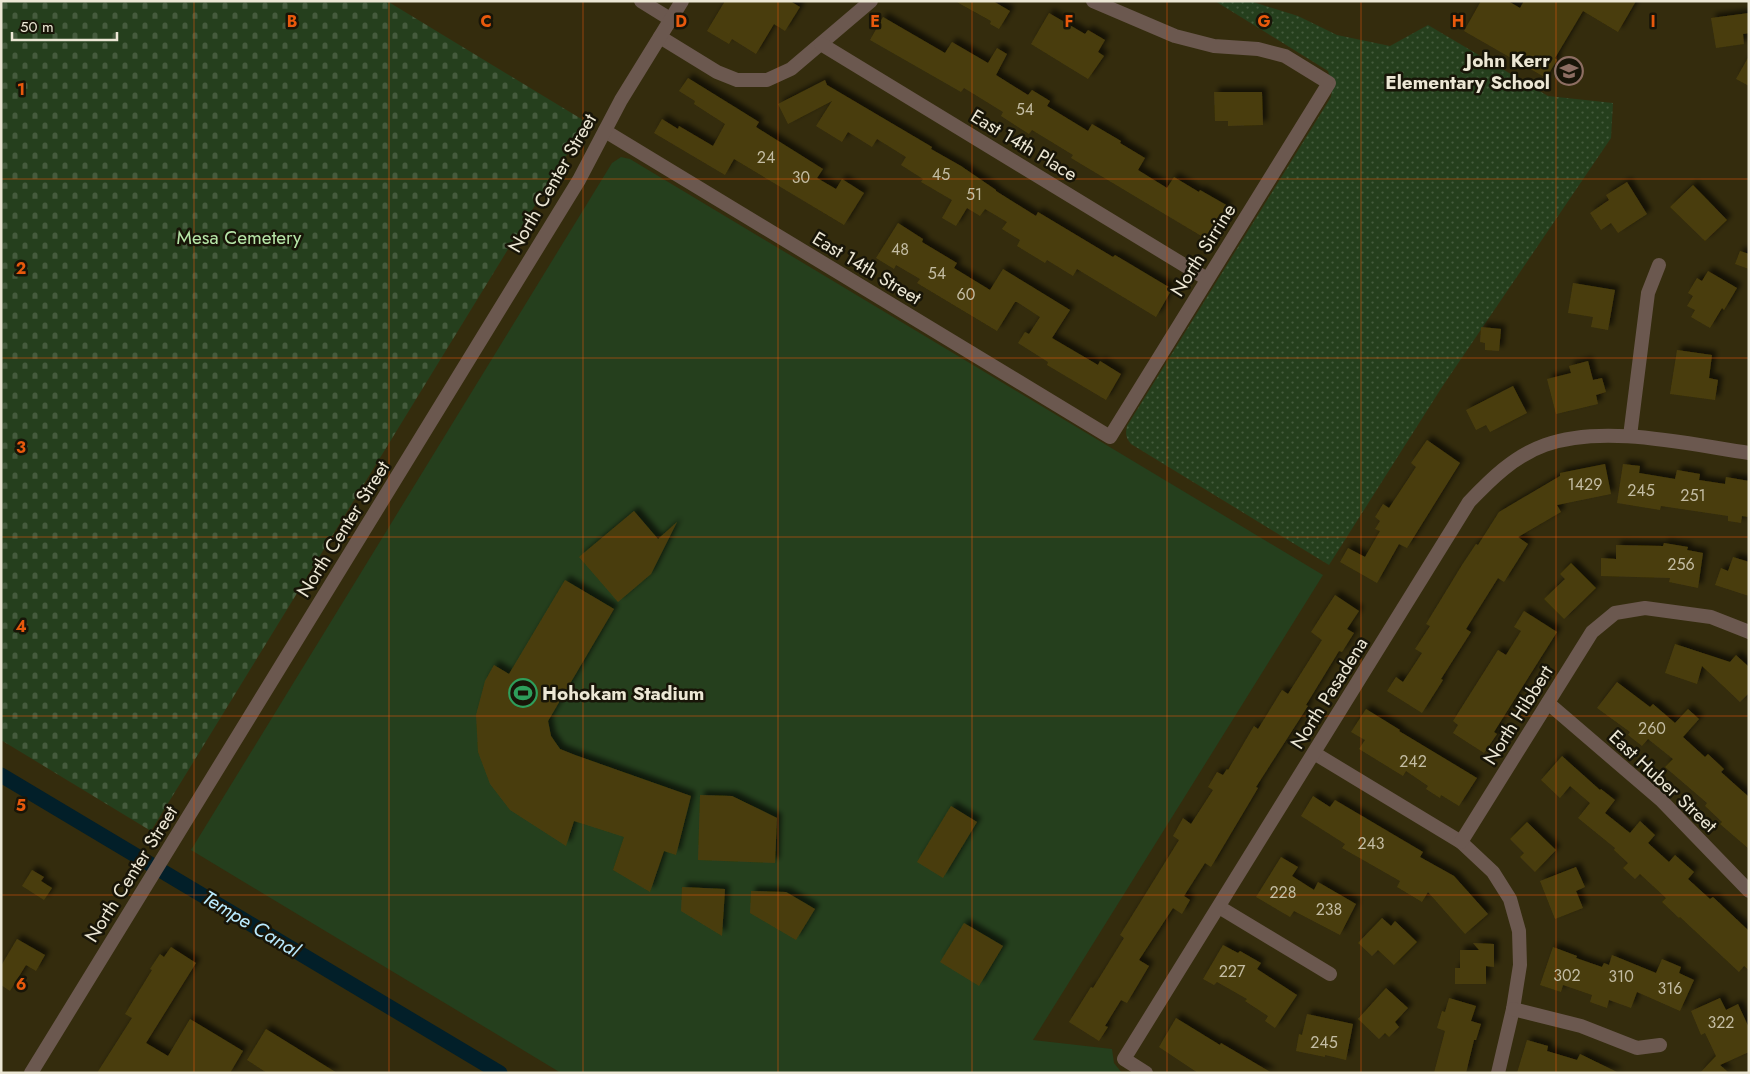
<svg xmlns="http://www.w3.org/2000/svg" width="1750" height="1074" font-family="Jost,sans-serif">
	<style>
		.grass { fill: url(#grass-dots) }
		.cemetery { fill: url(#cemetery-stones) }
		.garden { fill: #253f1d }
		.lines { fill: none; stroke-linecap: round; stroke-linejoin: round }
		.canal { stroke: #021f29; stroke-width: 15 }
		.building { fill: #493d0d; filter: url(#shadow) }
		.minor { stroke: #6b584f; stroke-width: 14 }
		.tertiary { stroke: #6b584f; stroke-width: 14 }
		.grid { fill: none; stroke: #e8590c; stroke-width: 1; stroke-opacity: 0.55 }
		.labels { text-anchor: middle; dominant-baseline: central; stroke-width: 5; stroke-linejoin: round; paint-order: stroke }
		.number-label { font-size: 16px; fill: #c3bca3 }
		.poi-label { font-size: 19px; font-weight: bold; fill: #ece7d5; stroke: #181508; text-anchor: end }
		.street-label { font-size: 19px; fill: #ece7d5; stroke: #181508 }
		.park-label { font-size: 19px; fill: #b7e6a8; stroke: #181508 }
		.water-label { font-size: 20px; font-style: italic; fill: #baebff; stroke: #181508 }
		.grid-label { font-size: 16px; text-anchor: middle; font-weight: bold; fill: #e8590c; stroke: #181508; stroke-width: 5; stroke-linejoin: round; paint-order: stroke }
	</style>
	<defs>
		<pattern id="grass-dots" width="8" height="8" patternUnits="userSpaceOnUse" patternTransform="scale(1.25)"><rect width="8" height="8" fill="#253f1d"/><path d="M2 2h.1M6 6h.1" fill="none" stroke="#455b3d" stroke-width="1.8" stroke-linecap="round"/></pattern>
		<pattern id="cemetery-stones" width="16" height="16" patternUnits="userSpaceOnUse" patternTransform="scale(1.25)"><rect width="16" height="16" fill="#253f1d"/><path d="M2 7V4a2 2 0 0 1 4 0v3zM10 15v-3a2 2 0 0 1 4 0v3z" fill="#455b3d"/></pattern>
		<filter id="shadow"><feDropShadow dx="4.5" dy="-4.5" stdDeviation="2.5" flood-color="#0009"/></filter>
	</defs>
	<rect width="100%" height="100%" fill="#342c0d"/>
	<path class="grass" d="M1215,1H1250L1298,16L1337,35L1390,46L1428,25L1548,96L1613,103L1611,138L1442,387L1329,565L1131,444C1126,438 1125,434 1127,426L1331,97C1333,87 1331,80 1328,71Z"/>
	<polygon class="cemetery" points="1,1 387,1 588,123 553,176 151,831 1,740"/>
	<polygon class="garden" points="621,157 630,159 1323,575 1033,1040 1112,1049 1114,1063 1122,1073 561,1073 191,850 612,163"/>
	<g class="lines">
		<polyline class="canal" points="1,775 500,1073"/>
	</g>
	<g class="building">
		<polygon points="725,1 790,1 800,7 785,31 774,24 756,54 732,39 729,44 707,31"/>
		<polygon points="955,1 993,1 1010,11 999,29 990,24 991,21"/>
		<polygon points="1481,1 1508,1 1520,8 1524,1 1636,1 1618,32 1583,11 1555,58 1557,60 1546,78 1464,31"/>
		<polygon points="1049,13 1085,34 1088,30 1105,40 1098,52 1104,56 1088,79 1031,44"/>
		<polygon points="1749,13 1749,33 1743,34 1744,44 1716,48 1711,18"/>
		<polygon points="883,17 945,53 952,42 988,63 997,48 1007,54 996,75 1028,95 1032,90 1050,101 1047,106 1088,131 1092,124 1121,141 1120,143 1145,158 1138,170 1167,188 1174,177 1199,192 1200,190 1228,206 1208,240 1071,158 1073,155 1032,130 1029,134 1001,116 1003,112 964,88 961,92 870,40"/>
		<polygon points="1749,56 1749,86 1736,79"/>
		<polygon points="688,78 759,122 756,127 823,169 817,178 836,189 842,179 864,193 844,225 734,159 725,175 654,133 662,119 678,129 679,126 713,146 725,124 694,104 695,101 679,91"/>
		<polygon points="825,80 827,85 932,147 931,149 961,166 996,190 996,191 1036,216 1038,212 1113,257 1115,255 1172,289 1156,317 1077,269 1073,276 1047,260 1045,263 1017,246 1020,240 1002,229 1007,222 985,209 980,216 967,208 956,226 942,218 952,200 921,182 923,179 901,165 906,157 877,139 872,147 848,132 842,142 816,126 832,101 788,124 778,104"/>
		<polygon points="1214,92 1262,92 1263,125 1228,126 1228,121 1215,121"/>
		<polygon points="1627,182 1647,214 1618,233 1611,223 1601,230 1590,213 1609,200 1606,195"/>
		<polygon points="1693,185 1727,220 1705,241 1670,207"/>
		<polygon points="898,223 923,239 922,242 957,263 954,268 990,290 1003,269 1070,310 1052,338 1098,365 1100,361 1121,374 1106,400 1047,365 1048,362 1018,343 1025,332 1029,334 1040,317 1017,302 1015,302 997,331 917,283 920,279 896,265 894,269 876,258"/>
		<polygon points="1740,251 1749,254 1749,269 1735,264"/>
		<polygon points="1708,271 1737,288 1724,310 1722,308 1710,328 1691,317 1695,310 1687,306 1693,296 1688,293 1697,278 1702,281"/>
		<polygon points="1573,283 1615,290 1608,330 1591,327 1593,317 1568,313"/>
		<polygon points="1481,327 1501,329 1499,351 1485,350 1485,343 1480,342"/>
		<polygon points="1677,350 1712,355 1709,378 1718,380 1715,400 1670,394"/>
		<polygon points="1588,361 1593,380 1602,378 1606,392 1596,395 1598,404 1556,414 1547,379 1571,373 1569,366"/>
		<polygon points="1513,386 1527,413 1490,432 1486,425 1476,430 1466,410"/>
		<polygon points="1427,440 1460,463 1407,548 1399,544 1377,583 1340,562 1348,548 1365,557 1380,531 1375,529 1380,521 1375,517 1383,504 1389,508 1416,467 1411,463"/>
		<polygon points="1605,464 1611,494 1557,505 1561,512 1518,537 1528,544 1504,582 1498,578 1466,629 1471,632 1441,679 1443,680 1422,713 1387,691 1396,677 1403,682 1422,653 1415,649 1430,626 1426,624 1462,565 1476,544 1478,545 1499,512 1560,476 1560,473"/>
		<polygon points="1623,464 1640,466 1639,473 1675,479 1677,470 1700,474 1699,480 1725,484 1726,477 1749,481 1749,517 1742,516 1741,523 1728,521 1728,516 1661,506 1660,510 1617,503"/>
		<polygon points="634,511 658,539 677,522 651,574 618,602 579,557"/>
		<polygon points="1664,543 1688,547 1687,550 1703,553 1698,588 1669,582 1670,578 1601,576 1601,558 1616,559 1616,545 1663,546"/>
		<polygon points="1733,557 1749,562 1749,596 1715,585 1721,568 1728,571"/>
		<polygon points="1571,563 1596,588 1564,619 1544,599 1565,579 1560,574"/>
		<polygon points="565,580 614,609 548,721 551,736 560,749 575,755 691,796 676,855 664,851 650,892 613,870 624,837 574,821 566,846 510,810 490,784 478,752 476,715 485,681 494,665 509,674"/>
		<polygon points="1335,595 1359,611 1347,629 1354,633 1342,652 1339,651 1306,705 1308,706 1256,787 1258,788 1211,867 1205,863 1184,896 1190,900 1182,914 1173,908 1139,960 1149,966 1127,1003 1121,1000 1105,1026 1108,1027 1099,1041 1069,1022 1091,987 1093,988 1124,938 1120,935 1179,840 1173,836 1183,818 1191,824 1213,790 1208,787 1217,772 1223,775 1227,769 1228,770 1254,726 1258,729 1282,690 1288,694 1322,640 1311,632"/>
		<polygon points="1524,611 1557,632 1494,732 1497,734 1484,753 1453,733 1458,725 1453,721 1498,650 1506,655 1521,631 1514,627"/>
		<polygon points="1675,644 1730,662 1736,655 1749,667 1749,693 1740,702 1702,666 1697,684 1665,673"/>
		<polygon points="1617,682 1650,707 1653,704 1675,723 1688,709 1699,719 1683,737 1705,757 1708,754 1724,769 1721,772 1749,797 1749,849 1720,824 1722,822 1705,806 1707,803 1665,767 1673,759 1648,739 1642,746 1628,735 1630,732 1597,708"/>
		<polygon points="1366,709 1400,730 1399,731 1477,778 1459,806 1441,795 1440,798 1426,789 1428,786 1406,771 1403,776 1359,749 1365,740 1351,732"/>
		<polygon points="1562,756 1600,790 1601,789 1615,800 1605,813 1630,833 1640,821 1655,835 1648,843 1669,862 1675,855 1694,872 1688,879 1710,899 1713,897 1749,931 1749,970 1744,966 1739,972 1680,917 1679,918 1662,902 1666,898 1640,874 1635,879 1623,868 1628,863 1614,850 1615,848 1578,818 1590,803 1570,786 1560,798 1541,780"/>
		<polygon points="700,795 732,796 777,818 775,863 698,860"/>
		<polygon points="1313,796 1330,807 1335,800 1423,852 1420,857 1454,876 1488,914 1465,934 1428,892 1422,902 1397,887 1400,881 1342,848 1345,844 1301,816"/>
		<polygon points="951,806 977,822 943,878 917,862"/>
		<polygon points="1527,822 1556,850 1535,872 1520,857 1524,853 1510,839"/>
		<polygon points="1281,857 1298,867 1292,876 1314,890 1318,882 1356,904 1340,935 1294,911 1290,917 1256,897"/>
		<polygon points="1576,867 1585,887 1576,891 1583,908 1555,919 1540,881"/>
		<polygon points="32,870 44,877 41,881 52,888 44,900 22,886"/>
		<polygon points="682,887 725,889 722,936 681,911"/>
		<polygon points="751,891 786,892 815,909 796,940 750,913"/>
		<polygon points="1382,918 1391,926 1395,921 1417,942 1394,965 1378,950 1372,956 1358,943"/>
		<polygon points="964,923 1003,946 979,986 940,962"/>
		<polygon points="17,939 45,955 36,971 26,965 10,991 1,985 1,966"/>
		<polygon points="1473,943 1494,944 1494,967 1486,966 1486,984 1455,984 1455,968 1460,968 1460,950 1479,950"/>
		<polygon points="1223,945 1238,953 1240,951 1261,963 1257,969 1297,995 1275,1028 1265,1021 1268,1016 1245,1001 1247,999 1217,982 1214,985 1203,979"/>
		<polygon points="171,947 196,963 146,1043 168,1056 190,1019 243,1051 230,1073 97,1073 132,1018 125,1014 152,970 150,969 160,954 164,957"/>
		<polygon points="1553,947 1577,956 1576,958 1602,967 1604,963 1609,965 1612,955 1656,973 1662,959 1681,967 1679,973 1694,980 1680,1011 1637,992 1631,1008 1609,1000 1607,1008 1590,1002 1592,995 1563,985 1561,992 1540,985"/>
		<polygon points="1386,988 1408,1008 1395,1022 1399,1027 1389,1037 1385,1033 1379,1039 1358,1019"/>
		<polygon points="1449,998 1476,1006 1471,1021 1481,1024 1476,1040 1474,1040 1466,1073 1434,1073 1445,1031 1437,1028 1442,1011 1445,1012"/>
		<polygon points="1720,998 1726,1010 1738,1004 1749,1028 1749,1052 1720,1065 1729,1073 1700,1073 1716,1056 1705,1033 1701,1035 1691,1011"/>
		<polygon points="1307,1014 1353,1024 1346,1060 1325,1055 1325,1057 1296,1051 1299,1034 1302,1035"/>
		<polygon points="1176,1018 1220,1045 1221,1043 1272,1073 1198,1073 1159,1047"/>
		<polygon points="266,1029 337,1073 267,1073 247,1060"/>
		<polygon points="1527,1040 1548,1046 1547,1051 1577,1060 1580,1054 1619,1073 1517,1073"/>
	</g>
	<g class="lines">
		<g class="minor">
			<polyline points="641,1 670,19"/>
			<polyline points="660,37 717,72 737,80 767,80 791,69 871,1"/>
			<polyline points="821,44 1207,279"/>
			<polyline points="605,131 1110,437 1329,83 1285,56 1258,49 1214,46 1175,36 1093,1"/>
			<polyline points="1630,436 1648,293 1659,265"/>
			<polyline points="1548,703 1661,800 1749,891"/>
			<polyline points="1314,753 1461,842 1493,872 1510,899 1519,931 1520,965 1513,1009 1498,1073"/>
			<polyline points="1461,842 1592,632 1615,613 1645,608 1711,617 1749,632"/>
			<polyline points="1219,907 1330,974"/>
			<polyline points="1513,1009 1581,1026 1637,1048 1660,1045"/>
			<path d="M1146,1073L1124,1059L1469,502C1491,479 1514,456 1545,445C1604,424 1687,444 1749,453"/>
		</g>
		<polyline class="tertiary" points="31,1073 579,180 621,100 682,1"/>
	</g>
	<path class="grid" d="M194,1V1073M389,1V1073M583,1V1073M778,1V1073M972,1V1073M1167,1V1073M1361,1V1073M1556,1V1073M1,179H1749M1,358H1749M1,537H1749M1,716H1749M1,895H1749"/>
	<defs>
		<symbol id="school-ring" viewBox="-11 -11 22 22"><circle r="9.5" fill="#181508" stroke="#8d6e63" stroke-width="1.5"/><path d="M0-5L7-2L0 1L-7-2ZM-4 1L0 2.5L4 1V4Q0 6-4 4Z" fill="#8d6e63"/></symbol>
		<symbol id="stadium-ring" viewBox="-11 -11 22 22"><circle r="9.5" fill="#181508" stroke="#2e9e5b" stroke-width="1.5"/><path d="M0-5a6.5 5 0 1 0 0 10a6.5 5 0 1 0 0-10ZM-3.5-1.8h7v3.6h-7Z" fill="#2e9e5b"/></symbol>
	</defs>
	<g fill-rule="evenodd">
		<use href="#school-ring" x="1553" y="55" width="32" height="32"/>
		<use href="#stadium-ring" x="507" y="677" width="32" height="32"/>
	</g>
	<g class="labels">
		<g class="number-label">
			<text x="1025" y="109">54</text>
			<text x="766" y="157">24</text>
			<text x="941" y="174">45</text>
			<text x="801" y="177">30</text>
			<text x="974" y="194">51</text>
			<text x="900" y="249">48</text>
			<text x="937" y="273">54</text>
			<text x="966" y="294">60</text>
			<text x="1585" y="484">1429</text>
			<text x="1641" y="490">245</text>
			<text x="1693" y="495">251</text>
			<text x="1681" y="564">256</text>
			<text x="1652" y="728">260</text>
			<text x="1413" y="761">242</text>
			<text x="1371" y="843">243</text>
			<text x="1283" y="892">228</text>
			<text x="1329" y="909">238</text>
			<text x="1232" y="971">227</text>
			<text x="1567" y="975">302</text>
			<text x="1621" y="976">310</text>
			<text x="1670" y="988">316</text>
			<text x="1721" y="1022">322</text>
			<text x="1324" y="1042">245</text>
		</g>
		<g class="poi-label">
			<text x="1550" y="60">John Kerr<tspan x="1550" dy="22">Elementary School</tspan></text>
			<text x="542" y="693" text-anchor="start">Hohokam Stadium</text>
		</g>
		<g class="street-label">
			<text transform="translate(1024 145) rotate(31)">East 14th Place</text>
			<text transform="translate(552 183) rotate(-60)">North Center Street</text>
			<text transform="translate(1203 250) rotate(-58)">North Sirrine</text>
			<text transform="translate(867 268) rotate(31)">East 14th Street</text>
			<text transform="translate(343 529) rotate(-58)">North Center Street</text>
			<text transform="translate(1329 693) rotate(-58)">North Pasadena</text>
			<text transform="translate(1518 715) rotate(-58)">North Hibbert</text>
			<text transform="translate(1663 781) rotate(43)">East Huber Street</text>
			<text transform="translate(131 874) rotate(-58)">North Center Street</text>
		</g>
		<g class="park-label">
			<text x="239" y="237">Mesa Cemetery</text>
		</g>
		<g class="water-label">
			<text transform="translate(251 924) rotate(31)">Tempe Canal</text>
		</g>
	</g>
	<g class="grid-label">
		<text x="292" y="27">B</text>
		<text x="486" y="27">C</text>
		<text x="681" y="27">D</text>
		<text x="875" y="27">E</text>
		<text x="1069" y="27">F</text>
		<text x="1264" y="27">G</text>
		<text x="1458" y="27">H</text>
		<text x="1653" y="27">I</text>
		<text x="21" y="95">1</text>
		<text x="21" y="274">2</text>
		<text x="21" y="453">3</text>
		<text x="21" y="632">4</text>
		<text x="21" y="811">5</text>
		<text x="21" y="990">6</text>
	</g>
	<rect width="1750" height="1074" fill="none" stroke="#ece7d5" stroke-width="5"/>
	<path d="M12 32v8h105v-8" fill="none" stroke="#ece7d5" stroke-width="2.5"/>
	<text x="20" y="32" font-size="15" fill="#ece7d5" stroke="#181508" stroke-width="4" paint-order="stroke">50 m</text>
</svg>
